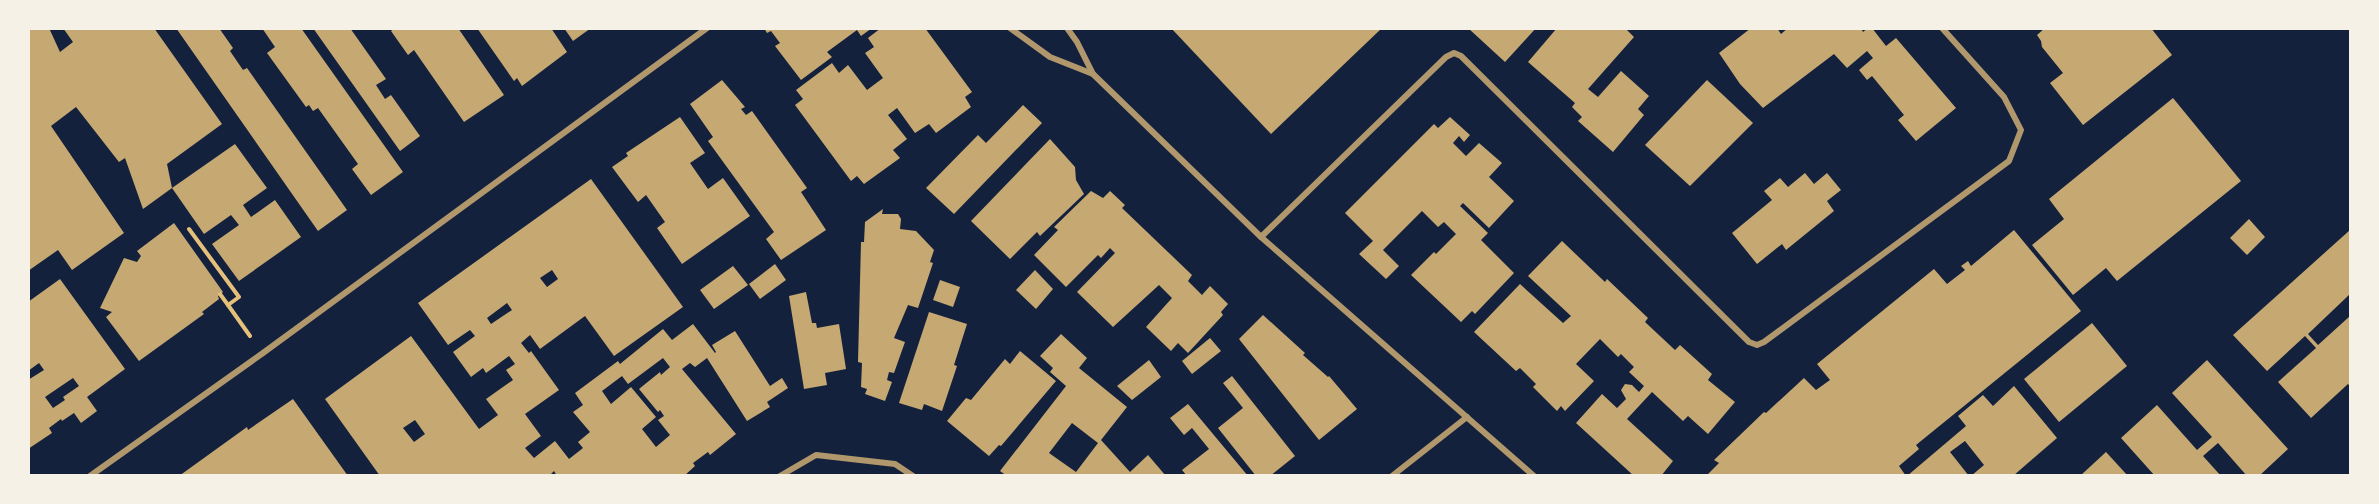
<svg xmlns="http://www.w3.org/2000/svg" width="2379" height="504" font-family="Roboto,sans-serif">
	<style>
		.building { fill: #c6a872; fill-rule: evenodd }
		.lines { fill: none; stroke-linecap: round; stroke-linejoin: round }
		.path { stroke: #e5c07b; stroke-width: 4 }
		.minor { stroke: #b1986c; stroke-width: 6 }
	</style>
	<rect width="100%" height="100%" fill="#14213d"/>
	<g class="building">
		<polygon points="28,28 49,28 60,52 73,42 63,28 154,28 222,124 167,164 172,188 143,209 125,158 119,162 76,107 51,126 124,233 72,270 58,250 28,271"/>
		<polygon points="176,28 219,28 233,48 230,51 243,70 247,68 347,210 318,231"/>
		<polygon points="262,28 301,28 403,172 371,195 352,169 358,164 318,108 313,111 309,105 306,107 267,53 275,47"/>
		<polygon points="313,28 350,28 386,79 376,85 385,99 391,95 420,136 400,151"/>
		<polygon points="395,28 458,28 504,95 464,122 414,50 408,55 391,31"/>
		<polygon points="477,28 551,28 567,52 522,86 517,78 514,81"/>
		<polygon points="564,28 591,28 573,41"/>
		<polygon points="764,28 872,28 861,36 857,30 827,52 832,57 801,80 775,46 780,43 771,31 767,33"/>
		<polygon points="881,28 925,28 972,92 965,97 971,107 936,133 929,124 915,133 897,108 888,115 907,139 893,150 900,158 864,184 857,176 851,181 795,105 803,99 796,90 832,63 839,73 848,65 867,90 883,78 865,53 874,47 868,38"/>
		<polygon points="1171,28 1382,28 1271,134"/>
		<polygon points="1468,28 1536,28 1505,62"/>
		<polygon points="1557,28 1625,28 1634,37 1588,89 1598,97 1621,71 1649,96 1638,109 1644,115 1613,152 1578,121 1582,117 1572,107 1575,103 1528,62"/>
		<polygon points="1751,28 1777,28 1781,34 1788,28 1861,28 1863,32 1868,28 1872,28 1886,46 1896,38 1956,108 1916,141 1898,120 1904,115 1872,76 1867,80 1859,70 1873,58 1867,51 1847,68 1834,54 1763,108 1740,84 1719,53"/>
		<polygon points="2045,28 2151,28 2172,55 2083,125 2050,83 2063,73 2042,47 2041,41 2037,35"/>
		<polygon points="722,80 745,107 741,109 746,115 752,111 807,188 801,192 826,230 781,260 766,239 774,232 708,141 713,137 690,104"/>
		<polygon points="1707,80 1753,123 1690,186 1645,145"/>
		<polygon points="2173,98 2241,181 2117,281 2106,268 2073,295 2032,245 2064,219 2049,199"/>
		<polygon points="1023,105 1042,123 954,214 926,188 978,135 986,143"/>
		<polygon points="680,117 705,153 690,163 708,189 723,178 750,216 682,264 657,228 665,222 646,195 638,202 612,167 628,156 626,153"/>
		<polygon points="1450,117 1470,135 1464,142 1459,136 1453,143 1466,156 1479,143 1502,163 1489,177 1514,201 1489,228 1463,203 1460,206 1488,233 1481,240 1514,273 1475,314 1472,311 1461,322 1411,275 1434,252 1436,254 1456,234 1444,222 1438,227 1422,211 1383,250 1399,266 1386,279 1359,254 1373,241 1345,213 1434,124 1438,128"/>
		<polygon points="1050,139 1075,167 1076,180 1084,194 1040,236 1037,232 1010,259 971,221"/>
		<polygon points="235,144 267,188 243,205 251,217 275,200 301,237 239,281 212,244 239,225 231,215 204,234 172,188"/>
		<polygon points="1805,173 1814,184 1827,173 1841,190 1827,201 1834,211 1786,250 1782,244 1757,264 1732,233 1772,200 1764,191 1780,178 1788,187"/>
		<path d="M591,179L683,307L614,356L585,316L540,349L530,335L521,343L529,353L531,351L559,390L525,414L541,436L525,448L534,458L555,441L569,459L583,448L578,442L590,432L573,412L583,405L575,393L618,361L620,364L663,329L672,340L693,324L715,353L716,352L712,345L735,331L770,386L782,378L788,388L767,402L770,407L747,421L707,358L695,367L690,363L682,369L736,434L710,455L708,452L693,463L695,466L684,476H557L554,471L549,476H380L325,399L411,336L479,429L498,415L486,399L513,380L506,370L515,364L509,356L486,373L483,368L471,377L453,352L475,336L470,330L448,345L418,303ZM552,270L558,279L547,287L540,278ZM507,303L512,310L491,324L487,318ZM663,358L670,367L661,375L660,372L639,389L658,412L660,410L664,416L658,420L670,435L656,447L642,429L656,417L631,387L611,404L602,391L622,376L628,384ZM415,420L425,434L414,442L403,428Z"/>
		<polygon points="1091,191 1103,198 1110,191 1125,205 1122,208 1192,275 1188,281 1202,295 1210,286 1228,304 1221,312 1223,315 1188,353 1178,343 1171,351 1146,327 1172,298 1159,285 1113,327 1077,292 1115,253 1110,248 1101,258 1098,255 1066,287 1034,255 1058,230 1054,227"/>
		<polygon points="883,209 882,214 898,214 901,219 900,229 916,231 934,250 930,262 933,263 918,308 908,305 894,338 905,342 894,373 889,372 887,380 892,382 885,401 865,394 867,389 861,387 862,363 858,362 861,242 864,242 865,222"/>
		<polygon points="2249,219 2265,237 2247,255 2230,238"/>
		<polygon points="174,223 223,292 218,296 219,299 202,312 204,314 139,361 106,317 112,312 100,308 124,258 137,262 141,256 137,251"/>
		<polygon points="2014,230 2081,311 1916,445 1919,449 1899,466 1906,476 1706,476 1719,463 1714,460 1764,412 1766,413 1804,378 1816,390 1830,380 1817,364 1934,269 1947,284 1965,270 1961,266 1968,261 1971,266"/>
		<polygon points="2350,230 2350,294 2308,334 2318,345 2350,316 2350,386 2348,384 2311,418 2278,382 2316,348 2305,336 2267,371 2233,335"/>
		<polygon points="1562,241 1605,282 1607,279 1648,318 1645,322 1675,350 1680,345 1712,374 1708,380 1735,402 1708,434 1688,416 1683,421 1652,392 1627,419 1673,461 1661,476 1634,476 1576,423 1602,394 1617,408 1626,399 1621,390 1625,384 1632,385 1639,392 1644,386 1629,372 1634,367 1621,354 1618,357 1600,339 1576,364 1594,381 1565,411 1561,406 1557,411 1533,387 1536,384 1520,368 1516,371 1474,332 1520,284 1563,323 1571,316 1528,276"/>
		<polygon points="775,264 786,280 760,299 749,284"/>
		<polygon points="733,266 748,285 714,309 700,290"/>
		<polygon points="1035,270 1053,289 1036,309 1016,290"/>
		<path d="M60,279L125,369L87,397L97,411L81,423L74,413L62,421L61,419L49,428L52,433L28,449V380L44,370L39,363L28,371V302ZM73,378L79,386L63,397L65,400L53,408L45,397Z"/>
		<polygon points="940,280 960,287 953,307 933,300"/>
		<polygon points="806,292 812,323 816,323 817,328 839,324 846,369 825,373 827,385 804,389 789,296"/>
		<polygon points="929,312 967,324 954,365 957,366 942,411 924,404 922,410 899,403"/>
		<polygon points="1263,315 1305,353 1303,355 1328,377 1329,376 1357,409 1319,440 1239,339"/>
		<polygon points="2092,323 2127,366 2059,422 2024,379"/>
		<path d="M1061,334L1087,358L1079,368L1127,407L1101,440L1130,472L1148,455L1166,476H1007L1000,471L1066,386L1050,372L1053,368L1040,356ZM1072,423L1098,443L1076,472L1049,453Z"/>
		<polygon points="1210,338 1221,351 1192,374 1182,361"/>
		<polygon points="1020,351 1056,381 1001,446 999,445 989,456 947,421 966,398 971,400 1005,359 1010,364"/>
		<polygon points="1149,360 1161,377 1132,400 1117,386"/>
		<polygon points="2207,360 2288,449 2259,476 2247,476 2218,443 2203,456 2221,476 2155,476 2121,438 2157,405 2197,450 2212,437 2172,393"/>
		<polygon points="1232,376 1295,456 1270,476 1256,476 1218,428 1243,408 1223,383"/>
		<polygon points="2014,386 2057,438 2013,476 1971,476 1984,465 1965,441 1950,452 1969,476 1907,476 1966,426 1958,416 1983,395 1993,406"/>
		<polygon points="293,399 348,476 179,476 247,427 248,430"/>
		<polygon points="1188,404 1248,476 1187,476 1182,470 1209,449 1192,428 1184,435 1170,418"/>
		<polygon points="2106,452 2128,476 2080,476"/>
	</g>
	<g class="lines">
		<g class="path">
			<polyline points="189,229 239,297 228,305 250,336"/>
			<polyline points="220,294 228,305"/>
		</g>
		<g class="minor">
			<polyline points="1010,28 1050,57 1093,74"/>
			<polyline points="1067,28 1077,42 1093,74 1261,237 1534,476"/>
			<polyline points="1261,237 1446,57 1454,53 1461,56 1749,342 1757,345 1764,342 2009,161 2021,130 2004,97 1942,28"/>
			<polyline points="90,476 263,353 707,28"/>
			<polyline points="780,476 816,455 895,464 913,476"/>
			<polyline points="1392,476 1467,417"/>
		</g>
	</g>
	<rect width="2379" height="504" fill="none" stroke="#f6f1e7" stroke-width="60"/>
</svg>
